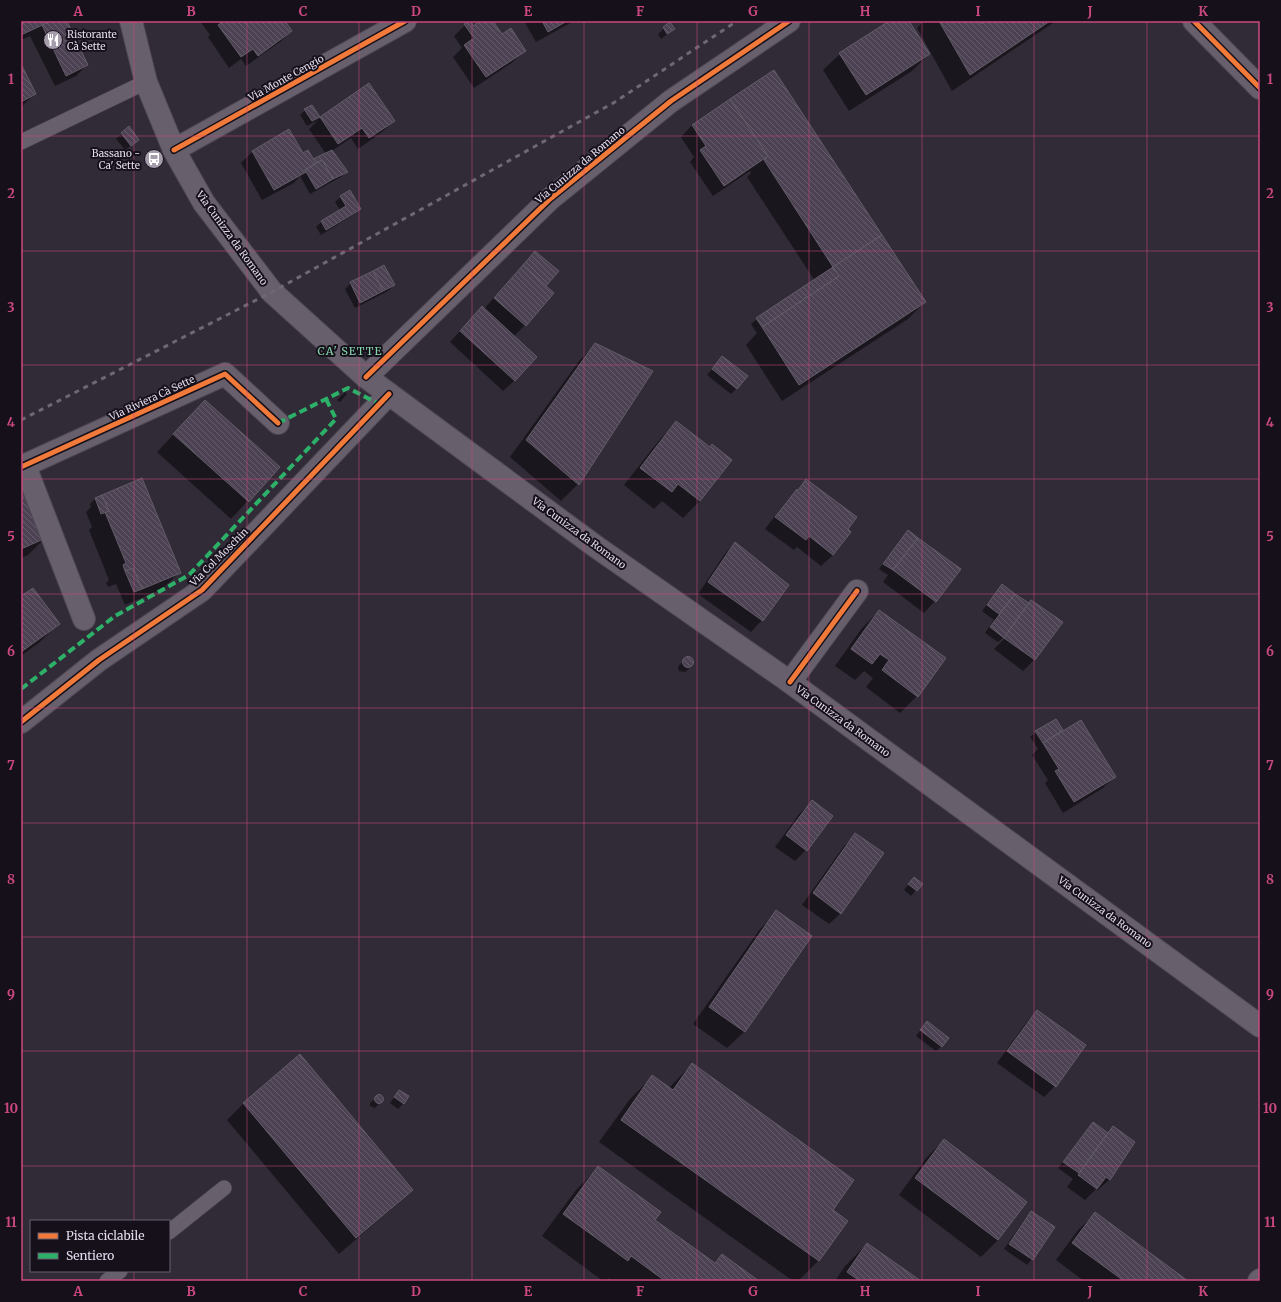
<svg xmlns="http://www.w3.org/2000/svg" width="1281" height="1302" font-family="Merriweather,serif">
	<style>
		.shadow { fill: #0007 }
		.building { fill: url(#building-back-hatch); stroke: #625c67 }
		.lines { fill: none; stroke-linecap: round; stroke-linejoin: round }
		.lane-casing { stroke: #4d4753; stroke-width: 16 }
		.street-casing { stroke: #4d4753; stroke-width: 24 }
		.secondary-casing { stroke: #4d4753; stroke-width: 24 }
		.lane { stroke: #67606c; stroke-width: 15 }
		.street { stroke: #67606c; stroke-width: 22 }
		.secondary { stroke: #67606c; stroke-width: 22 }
		.rail { stroke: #6d6872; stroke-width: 3; stroke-dasharray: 5 5; stroke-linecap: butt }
		.quiet { stroke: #2db169; stroke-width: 4; stroke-dasharray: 8 4; stroke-linecap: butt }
		.cycleway-casing { stroke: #16101b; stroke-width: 8 }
		.cycleway { stroke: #f17a3a; stroke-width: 5 }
		.grid { fill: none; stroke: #ca487f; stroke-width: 1; stroke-opacity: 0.55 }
		.labels { text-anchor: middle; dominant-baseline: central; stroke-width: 4; stroke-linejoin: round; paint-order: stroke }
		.poi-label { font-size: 10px; fill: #e3daeb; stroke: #16101b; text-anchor: start }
		.street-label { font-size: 10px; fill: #e3daeb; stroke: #16101b }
		.neighbourhood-label { font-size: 11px; letter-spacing: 1px; fill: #86d7ae; stroke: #16101b }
		.neatline { fill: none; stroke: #ca487f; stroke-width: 1.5 }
		.grid-label { font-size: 13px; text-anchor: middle; font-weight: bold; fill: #ca487f }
	</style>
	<defs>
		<pattern id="building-back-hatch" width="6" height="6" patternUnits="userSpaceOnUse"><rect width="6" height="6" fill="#4c4253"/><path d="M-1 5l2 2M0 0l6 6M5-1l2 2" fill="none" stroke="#665d6c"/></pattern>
	</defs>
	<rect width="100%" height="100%" fill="#312a37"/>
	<g class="shadow">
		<polygon points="21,21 66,21 87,65 76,76 55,86 30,36 21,40"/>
		<polygon points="200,21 284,21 291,31 280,42 246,66 241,59 229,68 208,37 210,35"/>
		<polygon points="482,21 492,21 502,36 524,51 513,62 474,88 453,57 462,48 454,36 465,25 473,27"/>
		<polygon points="524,21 574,21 536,42"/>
		<polygon points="891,21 907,21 929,54 912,71 849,111 823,70 840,54"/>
		<polygon points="924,21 979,21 981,25 986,21 1056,21 952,91 917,28"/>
		<polygon points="670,23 674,29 661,39 658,34"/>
		<polygon points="21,66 35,94 21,107"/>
		<polygon points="369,85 394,121 382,132 358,149 351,138 332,151 347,171 341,177 310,194 300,176 294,183 262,200 241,163 252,152 289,131 302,155 313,160 326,154 309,129 318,120 307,126 300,115 305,110 312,106 320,118"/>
		<polygon points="730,100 925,302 908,319 782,401 746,345 757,333 751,324 757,319 815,281 747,177 751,173 750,171 713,196 690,162 694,157 681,137 692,125"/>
		<polygon points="128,128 138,140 125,150 116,139"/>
		<polygon points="341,197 360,209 354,214 321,235 316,227 321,222 340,210 335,202"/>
		<polygon points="517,272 545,286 525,325 513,337 515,380 503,391 450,342 482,307 484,309"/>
		<polygon points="351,283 394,285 388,291 355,308 345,289"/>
		<polygon points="596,344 652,371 578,484 561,501 510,457 579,361"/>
		<polygon points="722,357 737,388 731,394 707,375"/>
		<polygon points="345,392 347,394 340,402 337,400"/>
		<polygon points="205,401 279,467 231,519 157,452"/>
		<polygon points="676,423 700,501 683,518 662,501 654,509 624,485 660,439"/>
		<polygon points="806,480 847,529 833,555 821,566 797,547 794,550 765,529 786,502"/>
		<polygon points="21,495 45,538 28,555 21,558"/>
		<polygon points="95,499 179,573 162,589 125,605 116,584 108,587 106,583 109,580 89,530 92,527 86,512 91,507 90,504"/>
		<polygon points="908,532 935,601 924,613 883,582 888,575 879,569"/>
		<polygon points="735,543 788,585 762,620 751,632 698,594 724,555"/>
		<polygon points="1002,586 1028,604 1062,623 1034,660 1023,671 994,649 1006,637 1004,637 998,642 985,633 994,620 982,611"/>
		<polygon points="21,598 58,624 41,641 21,656"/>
		<polygon points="879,611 917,696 900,713 866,687 873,678 864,671 855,680 835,666 862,628"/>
		<polygon points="688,658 691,660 693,662 691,667 685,672 679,671 678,668 679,665"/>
		<polygon points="1056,720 1062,730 1059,734 1114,777 1103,788 1063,813 1045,783 1048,780 1032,755 1038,749 1030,737 1036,732"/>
		<polygon points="812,802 806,850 795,861 775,847 800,813"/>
		<polygon points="856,835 841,913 829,924 802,905 844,846"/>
		<polygon points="909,884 921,884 911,896 904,890"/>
		<polygon points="777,912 811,936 744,1032 727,1048 693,1024 760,929"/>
		<polygon points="1037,1011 1055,1086 1044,1097 997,1063 1026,1023"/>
		<polygon points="922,1028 942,1046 936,1051 916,1036"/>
		<polygon points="692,1064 831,1210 846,1221 818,1261 798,1281 793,1281 599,1142 630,1099 653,1076 669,1088"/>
		<polygon points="399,1091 404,1103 398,1109 390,1103"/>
		<polygon points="378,1096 382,1097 383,1099 375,1108 370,1106 370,1103"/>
		<polygon points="244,1103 412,1189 395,1206 339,1254 227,1120"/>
		<polygon points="1093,1123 1107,1133 1114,1127 1110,1179 1098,1190 1096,1189 1085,1200 1067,1187 1073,1179 1058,1168"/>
		<polygon points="944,1140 1026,1202 998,1240 981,1257 899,1195 927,1157"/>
		<polygon points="598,1168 654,1220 713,1263 722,1255 757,1281 613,1281 609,1278 606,1281 603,1281 542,1236 576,1190"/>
		<polygon points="1031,1212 1032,1259 1027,1265 1004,1249 1026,1217"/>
		<polygon points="1095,1214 1186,1281 1084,1281 1056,1260 1078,1230"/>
		<polygon points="867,1244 920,1281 835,1281 845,1266"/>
	</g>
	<g class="building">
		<polygon points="21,21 51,21 21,35"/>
		<polygon points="51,21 67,21 88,65 66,76 42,25"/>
		<polygon points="219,21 285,21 292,31 258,56 253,49 241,57 218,25 221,23"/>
		<polygon points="469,21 471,21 473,26 480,21 493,21 502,34 511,28 526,51 486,77 464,45 474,38 464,24"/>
		<polygon points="542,21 567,21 548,32"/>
		<polygon points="889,21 909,21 930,54 866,95 839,53"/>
		<polygon points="939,21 980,21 981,24 984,21 1050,21 970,75"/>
		<polygon points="670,22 675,29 667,34 663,27"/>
		<polygon points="21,64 36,94 21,102"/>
		<polygon points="774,70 882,235 833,267 764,160 768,156 730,99"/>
		<polygon points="369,83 395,121 369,138 362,128 338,144 320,117"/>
		<polygon points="730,99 768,156 724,186 700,150 706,146 692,125"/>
		<polygon points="312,105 320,117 312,121 304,109"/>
		<polygon points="129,126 139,140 131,146 121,133"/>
		<polygon points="289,129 303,153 308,150 316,163 305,170 306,172 274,190 252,151"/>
		<polygon points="332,150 348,172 333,179 322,160 316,163 313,159"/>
		<polygon points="322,160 333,179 316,189 305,170"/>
		<polygon points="350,190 361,209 326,230 321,221 346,206 340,196"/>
		<polygon points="882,235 926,302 799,385 762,327 839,276 833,267"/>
		<polygon points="535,251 559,271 546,286 523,265"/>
		<polygon points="384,265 395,285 383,291 373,271"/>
		<polygon points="523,265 554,293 526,326 494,298"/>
		<polygon points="833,267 839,276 762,327 756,318"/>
		<polygon points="373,271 383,291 360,303 350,282"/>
		<polygon points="482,306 537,357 515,381 460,331"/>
		<polygon points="595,343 653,371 579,485 526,440"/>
		<polygon points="722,356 748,376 737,389 712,369"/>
		<polygon points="205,400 280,467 249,502 173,434"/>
		<polygon points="676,421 710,447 712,444 732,460 700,501 678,484 672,492 640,468"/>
		<polygon points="142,478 181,573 142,589 133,568 125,571 123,565 126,563 105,512 109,511 102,495"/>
		<polygon points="806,479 857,517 848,529 851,532 833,555 809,536 806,540 775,517 797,489 798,490"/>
		<polygon points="27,492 46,538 21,549 21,494"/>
		<polygon points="102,495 109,511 101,514 95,498"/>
		<polygon points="908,530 918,538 893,570 883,564"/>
		<polygon points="918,538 961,569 936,602 893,570"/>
		<polygon points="735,542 789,585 763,621 708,582"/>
		<polygon points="133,568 142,589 134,592 125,571"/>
		<polygon points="1002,584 1015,594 999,614 987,605"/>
		<polygon points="33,588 60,624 21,652 21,596"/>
		<polygon points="1015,594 1029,603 1004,638 990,627"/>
		<polygon points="1031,600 1063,622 1035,660 1004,638"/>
		<polygon points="879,610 946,658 918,697 882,670 889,660 880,654 872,664 851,649"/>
		<circle cx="688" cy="662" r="5.5"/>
		<polygon points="1056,719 1063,730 1043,743 1035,731"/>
		<polygon points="1081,720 1116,777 1074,802 1055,771 1059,769 1043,743"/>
		<polygon points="812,800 833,816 807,851 786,835"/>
		<polygon points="855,833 884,853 841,914 813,893"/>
		<polygon points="914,877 923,884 917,891 908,884"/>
		<polygon points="776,910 812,936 745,1032 709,1007"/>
		<polygon points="1037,1010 1086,1045 1056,1087 1007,1051"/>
		<polygon points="927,1021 949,1038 942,1047 920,1030"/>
		<polygon points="300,1054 413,1190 356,1238 243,1103"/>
		<polygon points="692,1063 854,1180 833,1210 848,1221 819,1261 621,1120 652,1075 673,1090"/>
		<polygon points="399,1090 409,1096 404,1104 394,1097"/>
		<circle cx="379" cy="1099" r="4.5"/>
		<polygon points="1093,1122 1108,1133 1079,1173 1063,1162"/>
		<polygon points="1113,1126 1135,1142 1110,1180 1106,1177 1097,1189 1078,1175"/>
		<polygon points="944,1139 1027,1202 998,1240 915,1178"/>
		<polygon points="598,1166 661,1212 655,1220 715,1263 722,1254 759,1281 665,1281 631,1256 628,1261 563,1214"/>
		<polygon points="1031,1211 1055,1227 1033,1260 1009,1244"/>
		<polygon points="1095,1212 1188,1281 1124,1281 1072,1243"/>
		<polygon points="867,1243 921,1281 860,1281 847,1272"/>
	</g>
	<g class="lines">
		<defs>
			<g id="lane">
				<polyline points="21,142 146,82"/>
				<polyline points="169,1232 224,1188"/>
				<polyline points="107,1281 120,1271"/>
			</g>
			<g id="street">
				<polyline points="1194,21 1260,88"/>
				<polyline points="174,150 405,21"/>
				<polyline points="366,377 550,199 671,101 789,21"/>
				<polyline points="25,466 84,619"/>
				<polyline points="21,467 225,374 278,423"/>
				<polyline points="790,682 857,591"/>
				<polyline points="1259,1281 1260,1280"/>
			</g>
			<g id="secondary">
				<polyline points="131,21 146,82 174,150 204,203 272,292 366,377 595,546 790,682 1260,1026"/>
				<polyline points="21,722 99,660 202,590 389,394"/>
			</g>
		</defs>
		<use href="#lane" class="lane-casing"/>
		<use href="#street" class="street-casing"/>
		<use href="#secondary" class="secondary-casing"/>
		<use href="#lane" class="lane"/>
		<use href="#street" class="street"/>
		<use href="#secondary" class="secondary"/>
		<polyline class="rail" points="21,420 272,292 615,102 737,21"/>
		<g class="quiet">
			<polyline points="278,423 348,388 379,404"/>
			<polyline points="21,689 115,616 189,575 336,419 326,399"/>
		</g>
		<defs>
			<g id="cycleway">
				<polyline points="1194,21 1260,88"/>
				<polyline points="174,150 405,21"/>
				<polyline points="366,377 550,199 671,101 789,21"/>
				<polyline points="21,467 225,374 278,423"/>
				<polyline points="790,682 857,591"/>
				<polyline points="21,722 99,660 202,590 389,394"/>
			</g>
		</defs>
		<use href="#cycleway" class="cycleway-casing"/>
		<use href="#cycleway" class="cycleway"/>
	</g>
	<path class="grid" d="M134,21V1221M247,21V1281M359,21V1281M472,21V1281M584,21V1281M697,21V1281M809,21V1281M922,21V1281M1034,21V1281M1147,21V1281M21,136H1260M21,251H1260M21,365H1260M21,479H1260M21,594H1260M21,708H1260M21,823H1260M21,937H1260M21,1051H1260M21,1166H1260M134,1271V1281"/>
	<defs>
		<symbol id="restaurant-disc" viewBox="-11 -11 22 22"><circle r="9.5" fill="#a59cac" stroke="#16101b"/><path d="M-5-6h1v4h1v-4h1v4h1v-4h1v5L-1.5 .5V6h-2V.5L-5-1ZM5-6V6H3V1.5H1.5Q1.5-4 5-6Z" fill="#fff"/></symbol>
		<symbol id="bus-disc" viewBox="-11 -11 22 22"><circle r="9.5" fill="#a59cac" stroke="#16101b"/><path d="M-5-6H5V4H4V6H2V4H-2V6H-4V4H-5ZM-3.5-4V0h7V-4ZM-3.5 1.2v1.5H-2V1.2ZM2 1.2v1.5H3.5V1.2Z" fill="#fff"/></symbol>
	</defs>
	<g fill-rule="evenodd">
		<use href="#restaurant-disc" x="42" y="29" width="22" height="22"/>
		<use href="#bus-disc" x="143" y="148" width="22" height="22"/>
	</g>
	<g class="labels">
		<g class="poi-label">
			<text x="67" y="34">Ristorante<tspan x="67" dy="12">Cà Sette</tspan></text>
			<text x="140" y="153" text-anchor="end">Bassano -<tspan x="140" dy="12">Ca' Sette</tspan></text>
		</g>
		<g class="street-label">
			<text transform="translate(286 78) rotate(-29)">Via Monte Cengio</text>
			<text transform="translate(580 165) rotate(-40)">Via Cunizza da Romano</text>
			<text transform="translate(232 238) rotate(54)">Via Cunizza da Romano</text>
			<text transform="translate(152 398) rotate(-25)">Via Riviera Cà Sette</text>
			<text transform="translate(579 533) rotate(36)">Via Cunizza da Romano</text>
			<text transform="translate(219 557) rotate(-45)">Via Col Moschin</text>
			<text transform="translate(843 721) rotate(36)">Via Cunizza da Romano</text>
			<text transform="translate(1105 912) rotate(36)">Via Cunizza da Romano</text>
		</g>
		<g class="neighbourhood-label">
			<text x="350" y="351">CA' SETTE</text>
		</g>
	</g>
	<rect width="1281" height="1302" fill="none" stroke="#16101b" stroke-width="44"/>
	<rect x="30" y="1220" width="140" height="52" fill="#16101b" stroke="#68616e"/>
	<rect x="38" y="1233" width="20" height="6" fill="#f17a3a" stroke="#68616e"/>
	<text x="66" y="1240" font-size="12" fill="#e3daeb">Pista ciclabile</text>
	<rect x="38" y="1253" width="20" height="6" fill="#2db169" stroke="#68616e"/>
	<text x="66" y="1260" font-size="12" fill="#e3daeb">Sentiero</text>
	<rect x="22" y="22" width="1237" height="1258" class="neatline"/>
	<g class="grid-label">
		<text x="78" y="16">A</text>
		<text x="191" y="16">B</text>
		<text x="303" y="16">C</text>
		<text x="416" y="16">D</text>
		<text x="528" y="16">E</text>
		<text x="640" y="16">F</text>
		<text x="753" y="16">G</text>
		<text x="865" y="16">H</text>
		<text x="978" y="16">I</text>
		<text x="1090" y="16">J</text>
		<text x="1203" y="16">K</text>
		<text x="11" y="84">1</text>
		<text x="1270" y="84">1</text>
		<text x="11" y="198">2</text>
		<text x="1270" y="198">2</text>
		<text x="11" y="312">3</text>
		<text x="1270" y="312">3</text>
		<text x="11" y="427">4</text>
		<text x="1270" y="427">4</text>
		<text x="11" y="541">5</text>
		<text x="1270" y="541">5</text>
		<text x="11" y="656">6</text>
		<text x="1270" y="656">6</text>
		<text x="11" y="770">7</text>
		<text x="1270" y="770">7</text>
		<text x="11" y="884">8</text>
		<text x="1270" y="884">8</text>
		<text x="11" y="999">9</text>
		<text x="1270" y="999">9</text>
		<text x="11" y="1113">10</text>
		<text x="1270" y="1113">10</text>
		<text x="11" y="1227">11</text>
		<text x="1270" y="1227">11</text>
		<text x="78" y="1296">A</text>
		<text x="191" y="1296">B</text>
		<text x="303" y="1296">C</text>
		<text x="416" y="1296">D</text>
		<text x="528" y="1296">E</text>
		<text x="640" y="1296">F</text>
		<text x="753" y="1296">G</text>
		<text x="865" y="1296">H</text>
		<text x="978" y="1296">I</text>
		<text x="1090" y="1296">J</text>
		<text x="1203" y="1296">K</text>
	</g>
</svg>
